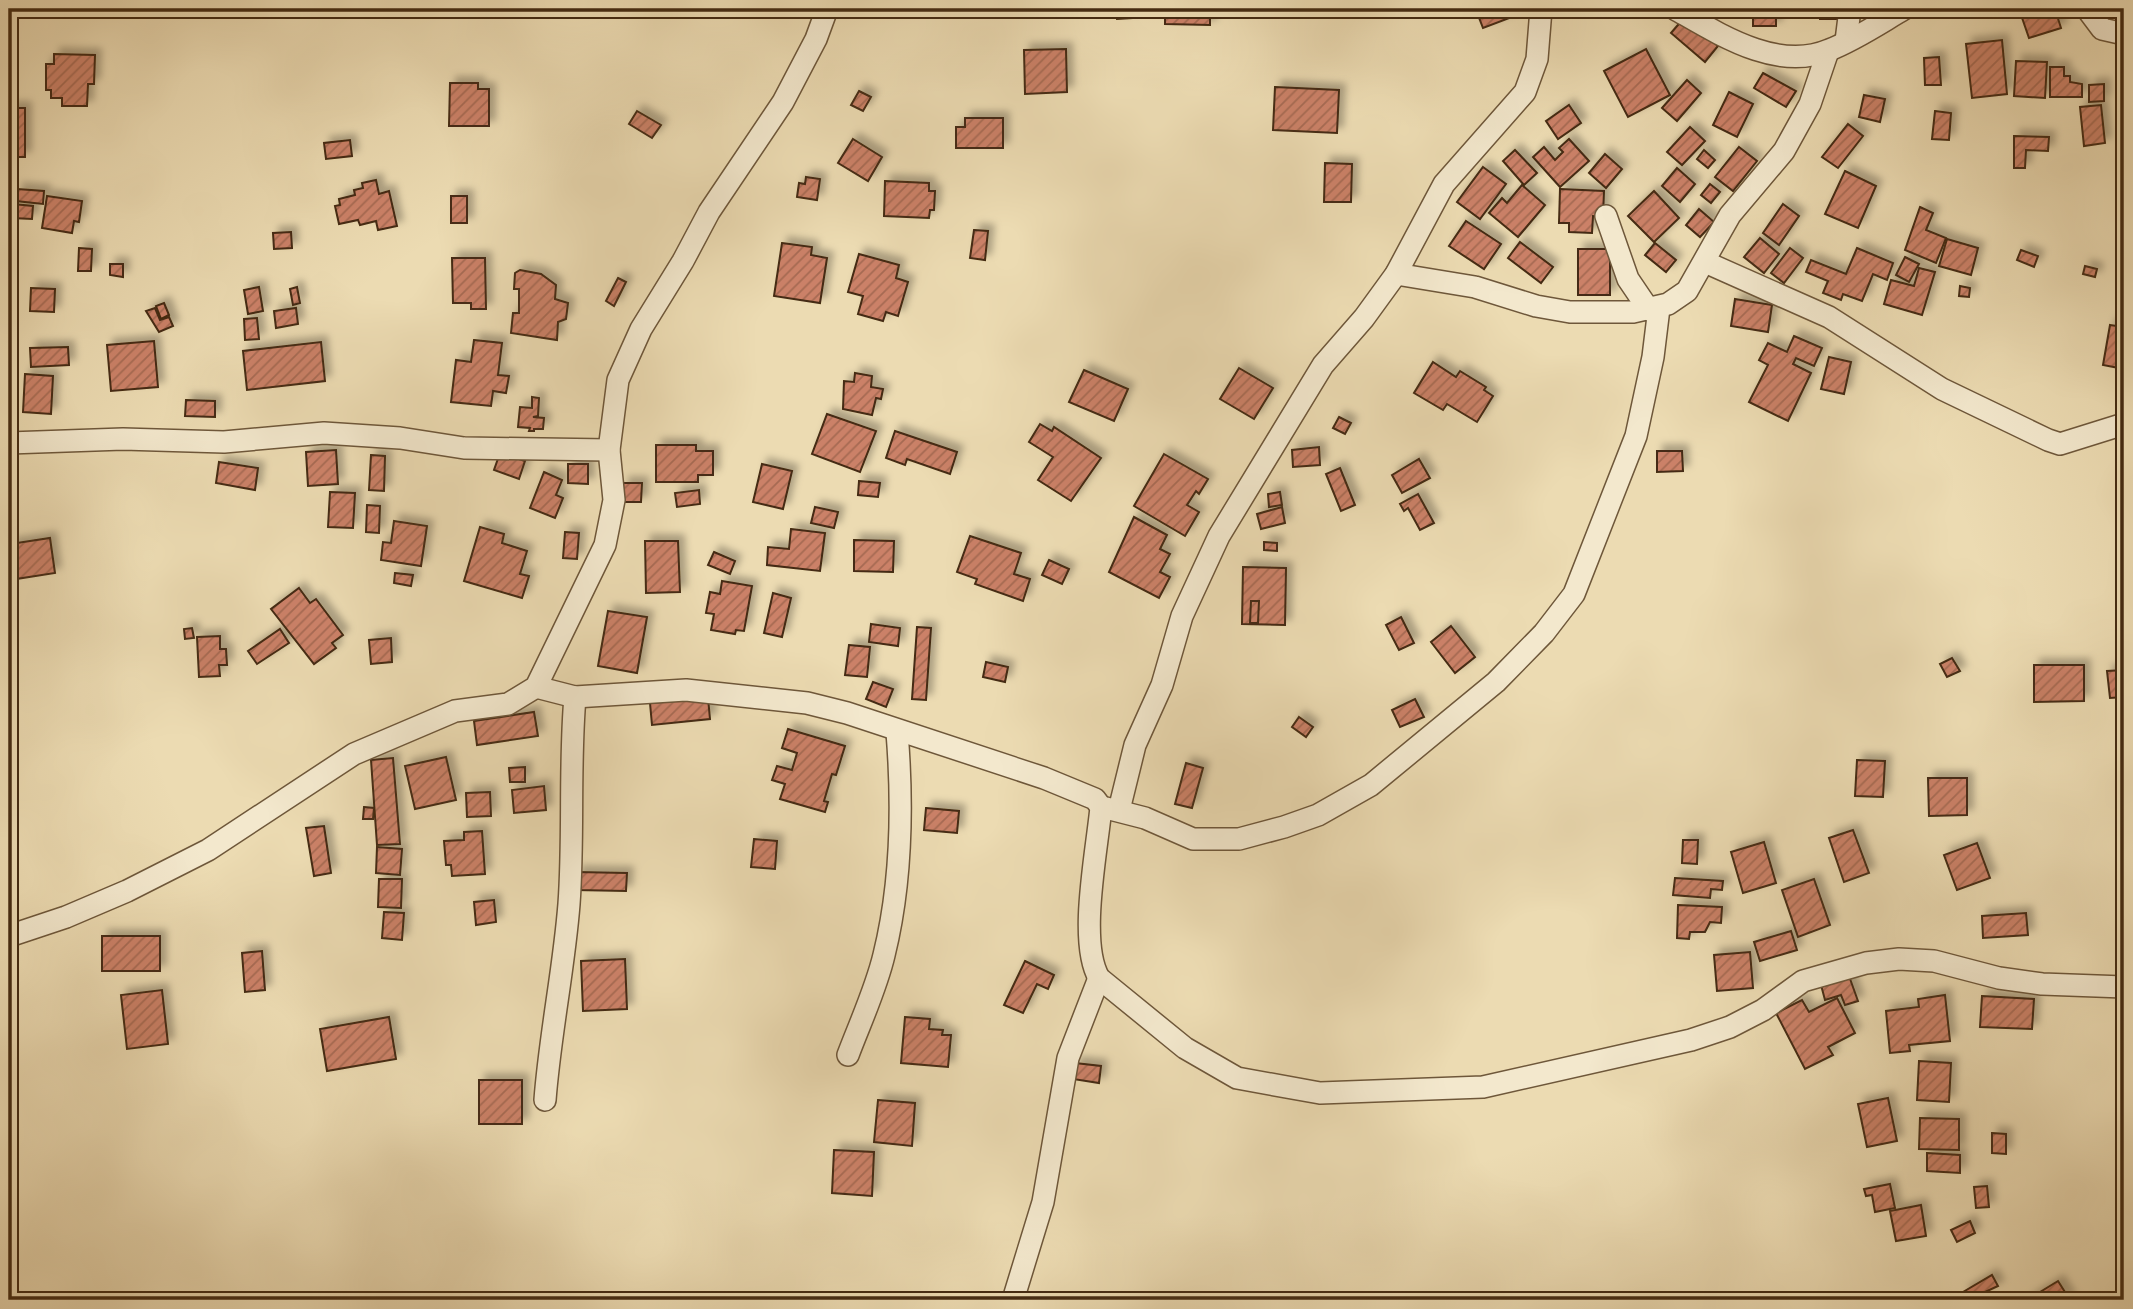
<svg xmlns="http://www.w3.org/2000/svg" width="2133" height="1309" font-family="'IM FELL French Canon',serif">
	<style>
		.building { fill: url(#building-hatch); stroke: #442b12; stroke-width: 2; filter: url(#shadow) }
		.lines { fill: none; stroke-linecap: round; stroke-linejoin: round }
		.minor-casing { stroke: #6e573a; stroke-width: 24 }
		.minor { stroke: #f3e8cd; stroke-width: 21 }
	</style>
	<defs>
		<pattern id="building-hatch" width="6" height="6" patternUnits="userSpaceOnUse" patternTransform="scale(1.75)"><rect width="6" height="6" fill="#cb8167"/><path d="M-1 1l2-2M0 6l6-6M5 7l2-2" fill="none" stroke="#a66a53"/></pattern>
		<filter id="shadow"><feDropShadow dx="6" dy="-6" stdDeviation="3.5" flood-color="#0004"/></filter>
	</defs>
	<rect width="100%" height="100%" fill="#ecdbb2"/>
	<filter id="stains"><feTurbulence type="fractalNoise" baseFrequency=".00286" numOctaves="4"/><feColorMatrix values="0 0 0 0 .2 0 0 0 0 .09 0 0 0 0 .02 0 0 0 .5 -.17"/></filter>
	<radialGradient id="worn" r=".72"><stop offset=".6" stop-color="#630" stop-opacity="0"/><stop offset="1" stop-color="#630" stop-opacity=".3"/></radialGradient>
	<g class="building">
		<polygon points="1116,9 1132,9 1132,18 1117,19"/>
		<polygon points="1165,9 1210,9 1210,25 1165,24"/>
		<polygon points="1493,9 1518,9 1520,14 1483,28 1478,15"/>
		<rect x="1753" y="9" width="23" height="17"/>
		<polygon points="1803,9 1838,9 1838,19 1820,19 1820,13 1803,13"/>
		<polygon points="2019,9 2055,9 2061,28 2029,38"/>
		<polygon points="1684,18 1718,46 1705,62 1671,33"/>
		<polygon points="2002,40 2007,94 1972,98 1966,44"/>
		<polygon points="1066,49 1067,92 1025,94 1024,50"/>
		<polygon points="1646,49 1670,95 1628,117 1604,71"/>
		<polygon points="54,54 95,55 94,84 88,84 87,106 62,106 62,98 51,98 51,90 46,90 46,64 54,64"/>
		<polygon points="1939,57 1941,85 1925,85 1924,58"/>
		<polygon points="2016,61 2047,62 2045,98 2014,96"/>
		<polygon points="2050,67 2064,67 2064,76 2070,76 2070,82 2082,84 2082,97 2050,97"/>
		<polygon points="1763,73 1796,91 1786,107 1754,88"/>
		<polygon points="1687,80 1701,93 1677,121 1662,108"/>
		<polygon points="450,83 478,83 478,89 489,89 489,126 449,126"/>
		<polygon points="2104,84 2104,101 2089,102 2089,85"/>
		<polygon points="1275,87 1339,90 1337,133 1273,130"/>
		<polygon points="859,91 871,97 863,111 851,105"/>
		<polygon points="1729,92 1753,104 1737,137 1713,125"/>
		<polygon points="1864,95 1885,99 1880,122 1859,117"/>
		<polygon points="1569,105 1581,123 1558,139 1546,121"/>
		<polygon points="2101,105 2105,143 2084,146 2080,107"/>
		<rect x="9" y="108" width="16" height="49"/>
		<polygon points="637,111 661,125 652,138 629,124"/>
		<polygon points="1935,111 1951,113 1949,140 1932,139"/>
		<polygon points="965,118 1003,118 1003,148 956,148 956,127 965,127"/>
		<polygon points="1848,124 1863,136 1838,168 1822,157"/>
		<polygon points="1690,127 1705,141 1682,165 1667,152"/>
		<polygon points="2014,136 2049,137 2048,151 2026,150 2025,168 2014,168"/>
		<polygon points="853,139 882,157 868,181 838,163"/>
		<polygon points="1569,139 1589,161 1560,187 1533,157 1544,147 1555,160 1563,152 1559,148"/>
		<polygon points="350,140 352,156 326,159 324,143"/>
		<polygon points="1739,147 1757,161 1733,191 1715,177"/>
		<polygon points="1515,150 1537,173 1524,185 1503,161"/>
		<polygon points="1704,150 1715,160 1708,168 1697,159"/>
		<polygon points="1605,154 1622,169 1606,188 1589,173"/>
		<polygon points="1325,163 1352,164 1351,202 1324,202"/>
		<polygon points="1483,167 1506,184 1480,219 1457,202"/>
		<polygon points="1677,168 1695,184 1680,202 1662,186"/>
		<polygon points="1845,171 1876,186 1858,228 1825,214"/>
		<polygon points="806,177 820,179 817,200 797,197 799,183 805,184"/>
		<polygon points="376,180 379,194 389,191 397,226 378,230 376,221 360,225 358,220 339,224 335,206 340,205 339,199 355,195 354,190 363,188 362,183"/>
		<polygon points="885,181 929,183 929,191 935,191 934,210 930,210 929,218 884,216"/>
		<polygon points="1710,184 1720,192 1711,203 1701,195"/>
		<polygon points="1522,185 1545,205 1518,237 1489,213 1502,198 1507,203"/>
		<polygon points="17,189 44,191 43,204 16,201"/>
		<polygon points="1560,189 1604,191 1603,217 1593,216 1592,233 1569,232 1569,223 1559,223"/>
		<polygon points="1654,191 1679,218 1654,242 1628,216"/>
		<polygon points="47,196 82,201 79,222 74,221 72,233 42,228"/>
		<rect x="451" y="196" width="16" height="27"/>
		<polygon points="13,204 33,206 32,219 12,218"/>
		<polygon points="1783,204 1799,216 1779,245 1763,233"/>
		<polygon points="1920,207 1933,213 1926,230 1946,238 1936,263 1905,250"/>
		<polygon points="1699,209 1714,222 1700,237 1686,225"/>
		<polygon points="1466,221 1501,244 1484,269 1449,246"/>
		<polygon points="974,230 988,231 985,260 970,258"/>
		<polygon points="291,232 292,248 274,249 273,233"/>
		<polygon points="1760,238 1779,254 1764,273 1744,257"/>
		<polygon points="1947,239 1978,248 1971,275 1939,266"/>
		<polygon points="1520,242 1553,267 1541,283 1508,258"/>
		<polygon points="782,243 812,247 811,255 827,258 820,303 774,296"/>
		<polygon points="1655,243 1676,260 1666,272 1645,255"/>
		<polygon points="79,248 92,249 91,271 78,271"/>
		<polygon points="1790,248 1803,258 1784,283 1771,273"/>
		<polygon points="1857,248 1893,263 1887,280 1873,274 1862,301 1843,294 1841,300 1823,293 1828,281 1806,272 1811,260 1846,274"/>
		<rect x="1578" y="249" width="32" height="46"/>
		<polygon points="2021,250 2038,256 2034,267 2017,260"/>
		<polygon points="859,254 899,265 896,278 908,282 898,316 886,312 883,321 858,314 863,296 848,292"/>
		<polygon points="1905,257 1919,264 1909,282 1896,275"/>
		<polygon points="452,258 485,258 486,309 471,309 471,303 453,303"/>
		<polygon points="110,264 123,264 123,277 110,275"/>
		<polygon points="2085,266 2097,269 2095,277 2083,274"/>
		<polygon points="1919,268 1935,272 1922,315 1884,304 1891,280 1914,286"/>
		<polygon points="520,270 541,274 556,285 555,299 568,303 566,319 558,322 557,340 511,333 513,313 519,313 519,289 514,289 515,273"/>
		<polygon points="618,278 626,282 614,306 606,301"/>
		<polygon points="1960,286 1970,288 1969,297 1959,296"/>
		<polygon points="259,287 263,311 248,314 244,290"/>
		<polygon points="297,287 300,303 293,305 290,289"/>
		<polygon points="31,288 55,289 54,312 30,311"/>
		<polygon points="1735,299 1772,305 1768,332 1731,326"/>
		<polygon points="164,303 169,315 161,319 156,306"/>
		<polygon points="155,308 160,320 169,317 173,326 159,332 146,311"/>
		<polygon points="296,308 298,324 276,328 274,311"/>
		<polygon points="257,318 259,339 245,340 244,319"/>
		<polygon points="2110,325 2124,327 2124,369 2103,365"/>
		<polygon points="1794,336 1822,348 1814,366 1796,358 1793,364 1811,373 1788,421 1749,402 1768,365 1759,360 1768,343 1787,352"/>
		<polygon points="474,340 502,343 498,375 509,376 506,393 493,391 491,406 451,402 456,360 471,362"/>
		<polygon points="154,341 158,387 111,391 107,345"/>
		<polygon points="321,342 325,381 247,390 243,351"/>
		<polygon points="68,347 69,365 31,367 30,348"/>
		<polygon points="1829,357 1851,362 1844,394 1821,389"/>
		<polygon points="1433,362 1456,377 1460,371 1486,387 1484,390 1493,396 1477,422 1447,404 1443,410 1414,393"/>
		<polygon points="1239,368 1273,388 1254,419 1220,399"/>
		<polygon points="1084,370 1128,389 1114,421 1069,402"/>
		<polygon points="855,373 872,376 871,387 883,389 881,399 876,398 872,415 843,409 844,381 854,382"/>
		<polygon points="25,374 53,376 51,414 23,412"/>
		<polygon points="532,397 539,398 538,416 533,417 544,418 543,429 534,429 534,431 529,431 530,428 518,427 520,407 532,408"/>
		<polygon points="186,400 215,401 215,417 185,416"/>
		<polygon points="827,414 876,431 860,472 812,454"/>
		<polygon points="1339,417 1351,423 1345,434 1333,428"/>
		<polygon points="1040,424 1052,431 1054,427 1101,458 1071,501 1038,480 1053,457 1029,442"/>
		<polygon points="895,431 957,452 950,474 907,459 905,465 886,458"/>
		<polygon points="656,445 696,445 696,451 713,451 713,475 698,475 698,482 656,482"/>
		<polygon points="1319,447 1320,465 1293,467 1292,450"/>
		<polygon points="336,450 338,484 308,486 306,452"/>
		<polygon points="1657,451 1682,451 1683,471 1657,472"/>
		<polygon points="500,453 525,461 519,479 494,470"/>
		<polygon points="1164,454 1208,479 1199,494 1196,491 1187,505 1199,512 1185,536 1134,506"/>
		<polygon points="371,455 385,456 384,491 369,490"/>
		<polygon points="1419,459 1430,478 1402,493 1392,475"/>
		<polygon points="219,462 258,468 255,490 216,483"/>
		<polygon points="568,464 588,464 588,484 568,483"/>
		<polygon points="762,464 792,471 783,509 753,502"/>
		<polygon points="1340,468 1355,505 1341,511 1326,474"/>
		<polygon points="544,472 562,480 556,495 563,498 555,518 530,508"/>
		<polygon points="859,481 880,483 878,497 858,495"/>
		<polygon points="623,483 642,483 641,502 623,502"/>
		<polygon points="699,490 700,504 677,507 675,493"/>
		<polygon points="330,492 355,493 353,528 328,527"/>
		<polygon points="1280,492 1282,505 1269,507 1268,494"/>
		<polygon points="1418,494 1434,523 1420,530 1408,508 1404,511 1400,504"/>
		<polygon points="367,505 380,506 379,533 366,532"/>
		<polygon points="815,507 838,512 834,528 811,523"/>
		<polygon points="1282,507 1285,523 1261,529 1257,514"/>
		<polygon points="1134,517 1167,535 1160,549 1170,554 1160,572 1170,577 1159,598 1109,572"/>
		<polygon points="394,521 427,526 421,566 381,560 383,542 391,543"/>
		<polygon points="480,527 504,534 502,543 527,551 520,574 529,576 522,598 464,581"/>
		<polygon points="791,529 825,533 820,571 767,565 768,547 789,549"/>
		<polygon points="565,532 579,533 577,559 563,558"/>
		<polygon points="970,536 1021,553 1014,574 1030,579 1023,601 975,584 977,579 957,572"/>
		<polygon points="50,538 55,573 16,579 10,544"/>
		<polygon points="854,540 894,541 893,572 854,571"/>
		<polygon points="645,541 678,541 680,592 646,593"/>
		<polygon points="1264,542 1277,543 1277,551 1264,550"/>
		<polygon points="714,552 735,561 730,574 708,565"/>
		<polygon points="1049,560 1069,569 1062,584 1042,575"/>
		<polygon points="1243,567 1286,568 1285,625 1242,624"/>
		<polygon points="395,573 413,575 411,586 394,583"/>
		<polygon points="722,581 752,586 744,631 736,630 735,634 711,630 714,614 706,613 710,592 720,594"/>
		<polygon points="299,588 310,603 316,599 343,635 332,643 336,648 314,664 271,609"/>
		<polygon points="773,593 791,598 782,637 764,633"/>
		<polygon points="1251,601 1259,601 1258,623 1250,623"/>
		<polygon points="608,611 647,617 637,673 598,666"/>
		<polygon points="1401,617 1414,643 1399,650 1386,625"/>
		<polygon points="871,624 900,628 898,646 869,642"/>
		<polygon points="1451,626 1475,657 1455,673 1431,642"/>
		<polygon points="917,627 931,628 926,700 912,699"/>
		<polygon points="192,628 194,638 185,639 184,629"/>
		<polygon points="280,629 289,643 257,664 248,651"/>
		<polygon points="220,636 220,649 226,649 227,665 219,665 220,676 199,677 197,637"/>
		<polygon points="391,638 392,662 371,664 369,640"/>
		<polygon points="849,645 870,647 867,677 845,675"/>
		<polygon points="1952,658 1960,671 1947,677 1940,664"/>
		<polygon points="986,662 1008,667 1005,682 983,677"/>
		<polygon points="2034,665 2084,665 2084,701 2034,702"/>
		<polygon points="2124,670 2124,697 2110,698 2107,671"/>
		<polygon points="873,682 893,689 886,707 866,699"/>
		<polygon points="708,698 710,719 652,725 650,703"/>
		<polygon points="1415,699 1424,717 1400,727 1392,710"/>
		<polygon points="534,712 538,736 477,745 474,721"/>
		<polygon points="1299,717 1313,727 1306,737 1292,727"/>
		<polygon points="788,729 845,746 836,775 832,774 824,801 828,802 825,812 780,799 785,784 772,780 777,766 792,770 797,753 782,748"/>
		<polygon points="446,757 456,800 415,809 405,766"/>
		<polygon points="393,758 400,844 377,845 371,760"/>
		<polygon points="1857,760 1885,761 1883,797 1855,796"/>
		<polygon points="1186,763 1203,768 1192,808 1175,804"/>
		<polygon points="525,767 525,782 510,782 509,768"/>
		<polygon points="1928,778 1967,778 1967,815 1929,816"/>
		<polygon points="544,786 546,810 514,813 512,790"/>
		<polygon points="490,792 491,816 467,817 466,793"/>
		<polygon points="364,807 374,808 373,819 363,819"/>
		<polygon points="926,808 959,811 957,833 924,830"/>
		<polygon points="324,826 331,873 314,876 306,828"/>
		<polygon points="1853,830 1869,873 1844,882 1829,838"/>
		<polygon points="482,831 485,874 452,876 451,865 446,865 444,841 464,840 464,832"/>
		<polygon points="754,839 777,841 775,869 751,867"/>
		<polygon points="1683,840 1698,840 1697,864 1682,863"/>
		<polygon points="1764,842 1776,883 1743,893 1731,852"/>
		<polygon points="1977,843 1990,878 1957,890 1944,855"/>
		<polygon points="377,847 402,849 400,875 376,873"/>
		<polygon points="576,872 627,873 626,891 576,890"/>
		<polygon points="1675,878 1723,881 1722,890 1711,889 1710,898 1673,895"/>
		<polygon points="379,879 402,879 401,908 378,907"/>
		<polygon points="1814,879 1830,925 1798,937 1782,890"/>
		<polygon points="494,900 496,922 476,925 474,902"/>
		<polygon points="1678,905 1722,907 1721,923 1710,922 1705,932 1690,932 1689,939 1677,938"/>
		<polygon points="384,912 404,913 402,940 382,938"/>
		<polygon points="2026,913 2028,935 1983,938 1982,916"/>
		<polygon points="1791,931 1797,950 1760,961 1754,942"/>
		<rect x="102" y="936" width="58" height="35"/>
		<polygon points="262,951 265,990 245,992 242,953"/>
		<polygon points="1750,952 1753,988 1717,991 1714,955"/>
		<polygon points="625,959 627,1009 583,1011 581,961"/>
		<polygon points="1025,961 1054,975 1048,989 1037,984 1023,1013 1004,1005"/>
		<polygon points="1849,976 1858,1001 1845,1005 1841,995 1825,1000 1821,985"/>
		<polygon points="162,990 168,1044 127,1049 121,995"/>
		<polygon points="1945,995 1950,1041 1909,1045 1910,1051 1890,1053 1886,1011 1919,1007 1918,999"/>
		<polygon points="1982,996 2034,999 2032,1029 1980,1027"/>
		<polygon points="1837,998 1855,1033 1828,1047 1833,1055 1805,1069 1776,1013 1802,1000 1809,1012"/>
		<polygon points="389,1017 396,1059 327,1071 320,1029"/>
		<polygon points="905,1017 930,1019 929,1029 943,1030 942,1035 951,1035 948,1067 901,1063"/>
		<polygon points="1919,1061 1951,1063 1949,1102 1917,1100"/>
		<polygon points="1075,1063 1101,1066 1099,1083 1073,1079"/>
		<rect x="479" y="1080" width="43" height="44"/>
		<polygon points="1888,1098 1897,1141 1867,1147 1858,1104"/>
		<polygon points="878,1100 915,1103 912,1146 874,1142"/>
		<polygon points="1920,1118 1959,1119 1959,1150 1919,1149"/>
		<polygon points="1992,1133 2006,1134 2006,1154 1992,1153"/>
		<polygon points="834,1150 874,1152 872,1196 832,1193"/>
		<polygon points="1927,1153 1960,1155 1960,1173 1927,1171"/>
		<polygon points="1890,1184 1895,1208 1875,1212 1872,1195 1866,1196 1864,1189"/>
		<polygon points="1987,1186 1989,1207 1976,1208 1974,1187"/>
		<polygon points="1921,1205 1926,1236 1896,1241 1890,1211"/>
		<polygon points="1970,1221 1975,1233 1957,1242 1951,1230"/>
		<polygon points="1992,1275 1998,1286 1968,1300 1963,1292"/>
		<polygon points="2058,1281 2070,1300 2027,1300"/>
	</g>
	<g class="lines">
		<defs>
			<g id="minor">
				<path d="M1675,9C1719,34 1777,72 1829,50C1855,40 1880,23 1904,9"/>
				<polyline points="2087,9 2102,29 2124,34"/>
				<polyline points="1846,41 1850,9"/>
				<polyline points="1606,216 1628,279 1649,310"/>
				<polyline points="1705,262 1829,317 1942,389 2048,440 2060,444 2124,424"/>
				<polyline points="1396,274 1475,287 1536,306 1570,312 1633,312 1668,304 1687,291 1730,215 1784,151 1810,104 1828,51"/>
				<polyline points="9,443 123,439 224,442 324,433 400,438 464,448 609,450"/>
				<path d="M536,687L575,697L686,690L807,703L847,713L1044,778L1095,799L1101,807C1097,851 1078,942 1099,978L1185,1048L1237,1078L1320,1093L1483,1087L1691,1040L1730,1027L1763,1010L1803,981L1866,963L1899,959L1934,961L1999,978L2042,984L2124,987"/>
				<polyline points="1106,808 1145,818 1193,839 1239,839 1284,827 1318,815 1371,785 1496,682 1544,633 1574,594 1636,436 1653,357 1659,308"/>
				<polyline points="1119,810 1135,745 1162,685 1182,616 1219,536 1323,365 1364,318 1396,274 1444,184 1525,92 1537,59 1541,9"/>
				<polyline points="9,936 66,917 127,891 208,850 354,754 455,711 508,704 536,687 605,545 614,500 609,450 618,380 641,329 683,261 709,212 783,102 816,39 827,9"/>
				<path d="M848,1055C860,1023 876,989 884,955C902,882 903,806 897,732"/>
				<path d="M545,1100C550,1034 564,969 569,904C574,835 569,766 575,697"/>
				<polyline points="1013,1300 1043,1202 1068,1058 1099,978"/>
			</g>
		</defs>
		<use href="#minor" class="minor-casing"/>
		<use href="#minor" class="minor"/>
	</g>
	<rect width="2133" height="1309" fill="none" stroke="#ecdbb2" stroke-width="35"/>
	<rect x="10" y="10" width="2112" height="1288" fill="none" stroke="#442b12" stroke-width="3.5"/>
	<rect x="18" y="18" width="2098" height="1274" fill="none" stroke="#442b12" stroke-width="2"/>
	<rect width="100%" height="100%" filter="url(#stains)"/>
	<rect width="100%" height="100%" fill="url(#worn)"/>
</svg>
